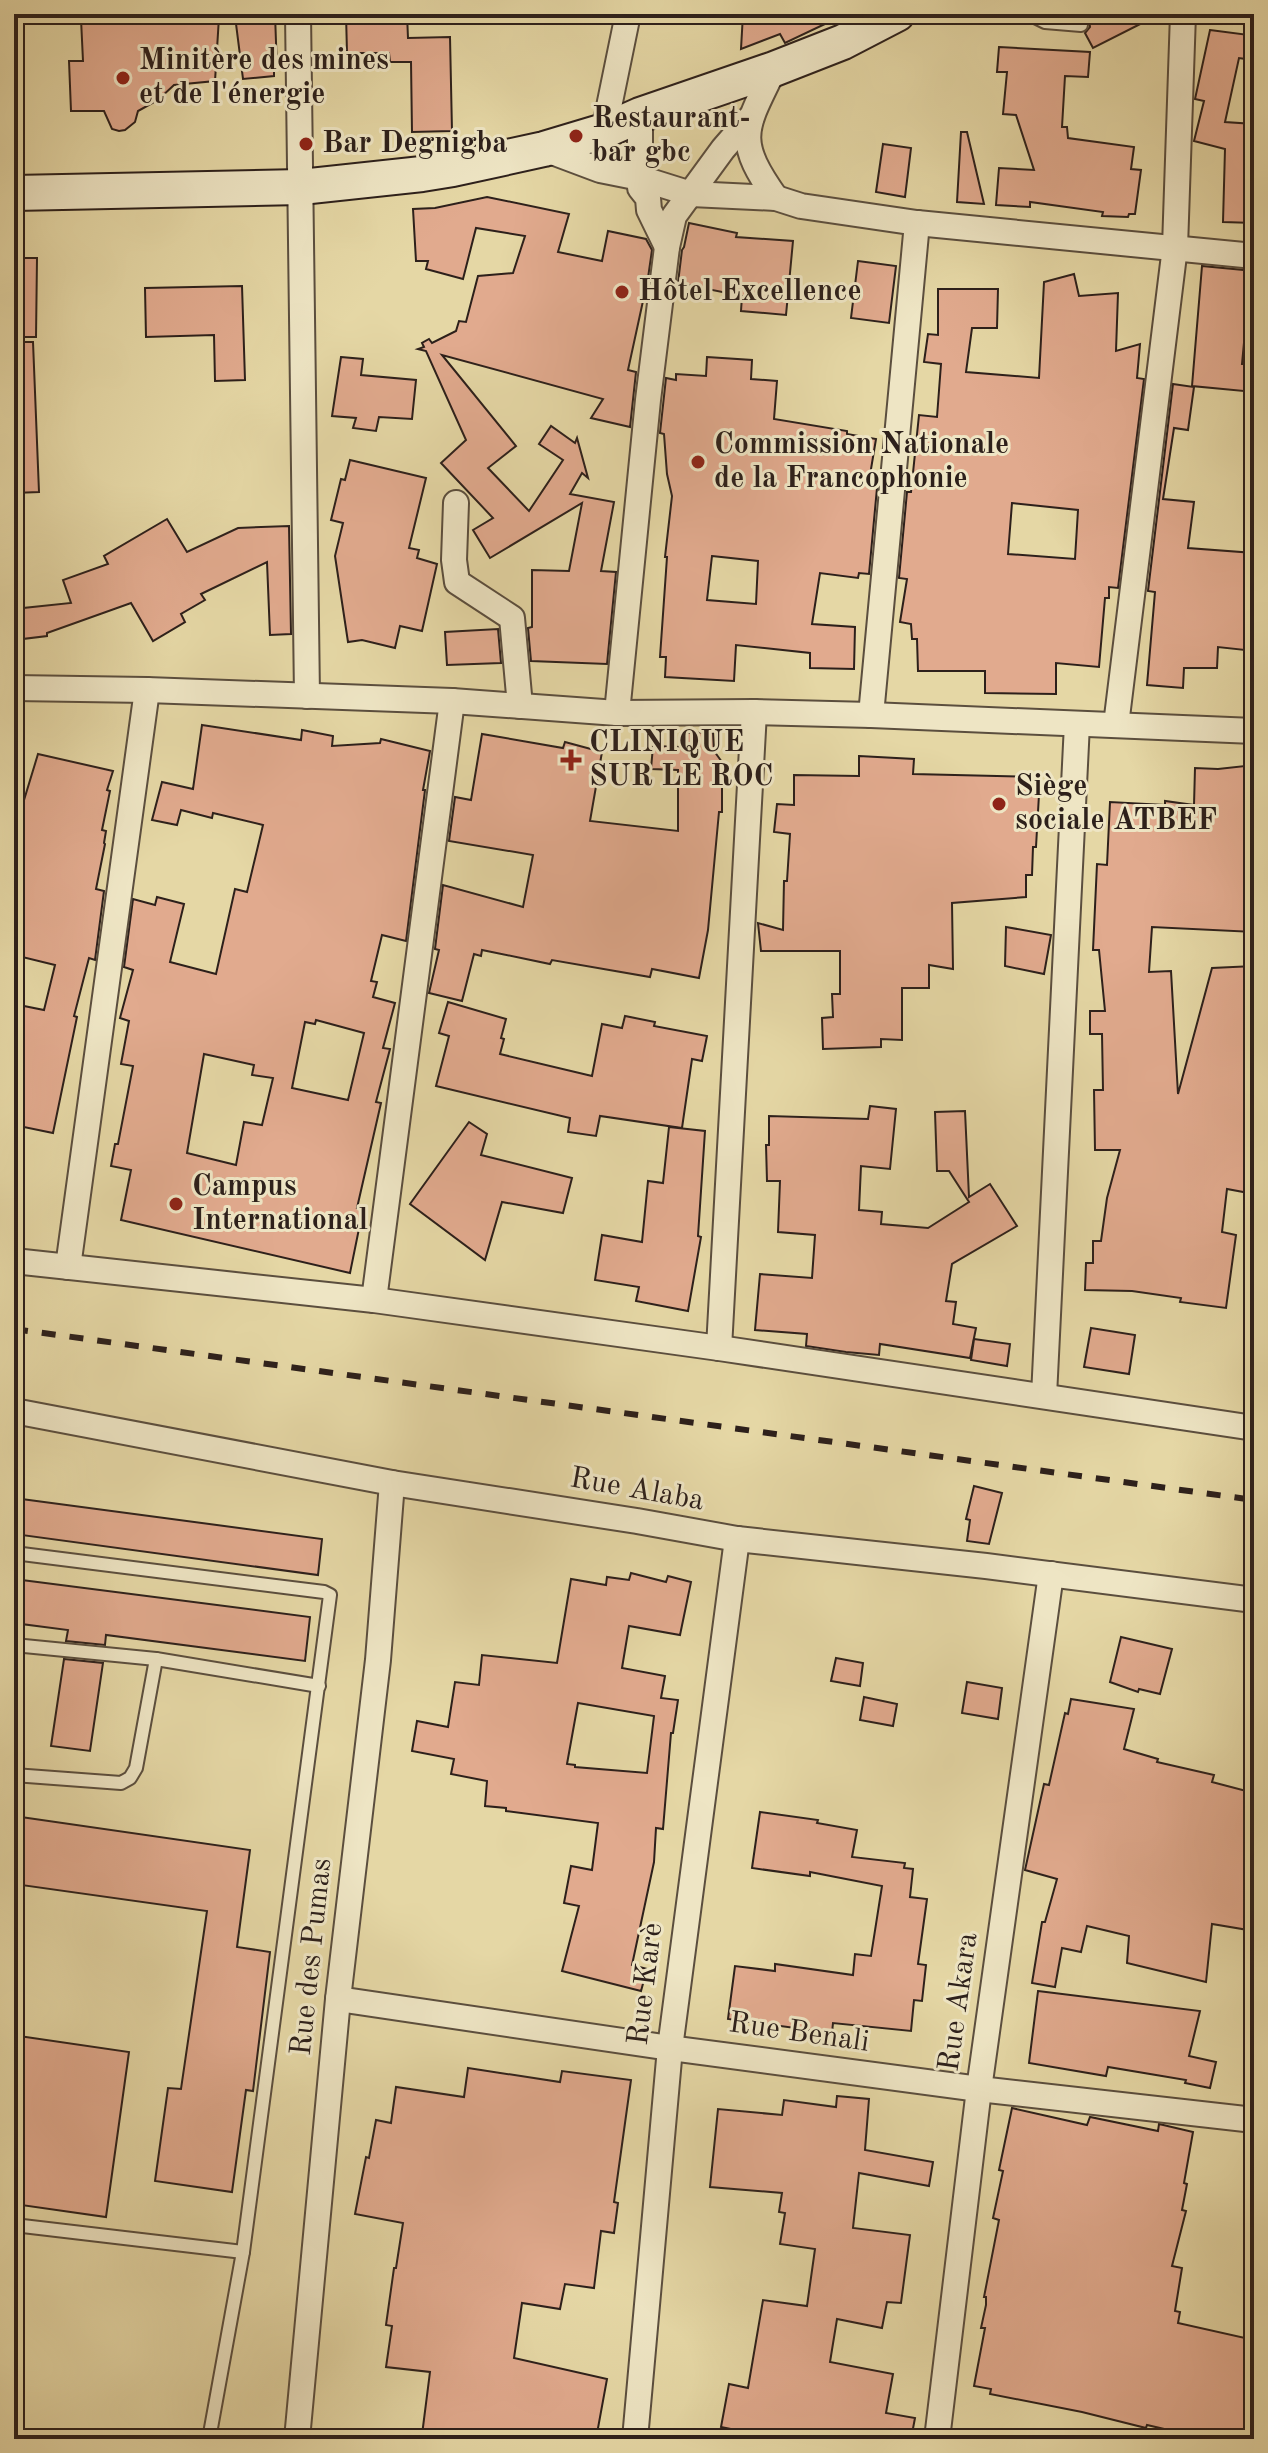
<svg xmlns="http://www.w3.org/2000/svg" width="1268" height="2453" font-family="'Old Standard TT',serif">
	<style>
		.building { fill: #e1aa8e; stroke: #2d201b; stroke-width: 2; fill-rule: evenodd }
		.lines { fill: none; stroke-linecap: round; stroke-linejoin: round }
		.lane-casing { stroke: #5b4e3e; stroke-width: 16 }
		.street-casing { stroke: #5b4e3e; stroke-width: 28 }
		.secondary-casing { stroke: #2d201b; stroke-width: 38 }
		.lane { stroke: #eee5c4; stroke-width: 12 }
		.street { stroke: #eee5c4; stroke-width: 24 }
		.secondary { stroke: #eee5c4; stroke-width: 34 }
		.rail { stroke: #2d201b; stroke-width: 6; stroke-dasharray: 14 14; stroke-linecap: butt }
		.poi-dot { fill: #8f2418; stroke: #eee5c4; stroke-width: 3 }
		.labels { text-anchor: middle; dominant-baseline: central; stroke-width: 6; stroke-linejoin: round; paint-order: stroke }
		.poi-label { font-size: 30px; font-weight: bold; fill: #2d201b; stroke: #eee5c4; text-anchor: start }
		.street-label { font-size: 30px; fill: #2d201b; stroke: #eee5c4 }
	</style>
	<rect width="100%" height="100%" fill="#e5d7a5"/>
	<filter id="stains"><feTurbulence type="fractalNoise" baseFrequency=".0025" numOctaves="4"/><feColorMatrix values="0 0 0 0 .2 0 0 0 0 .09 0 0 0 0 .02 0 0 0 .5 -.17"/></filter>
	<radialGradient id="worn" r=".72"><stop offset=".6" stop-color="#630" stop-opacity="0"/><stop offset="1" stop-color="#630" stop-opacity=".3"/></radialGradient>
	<g class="building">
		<polygon points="95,14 136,14 136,20 219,17 215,81 174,85 158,100 138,111 135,122 125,130 119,131 112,129 104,111 71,111 69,61 83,61 81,19 95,19"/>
		<polygon points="253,14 275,14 277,70 274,70 274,76 243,79 235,16 253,16"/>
		<polygon points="346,14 407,14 408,38 450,37 452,131 412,132 411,62 390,62 389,53 347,53"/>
		<polygon points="743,14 846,14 785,43 780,34 741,49"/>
		<polygon points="1075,14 1160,14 1093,48 1085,33 1090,27 1089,20"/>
		<polygon points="1210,30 1249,35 1246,59 1239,58 1225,122 1254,124 1254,223 1223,222 1225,149 1194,141 1204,101 1195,99"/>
		<polygon points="999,47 1090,52 1088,77 1065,76 1062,127 1067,127 1068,138 1134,147 1131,169 1141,170 1135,214 1129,214 1128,217 1102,216 1103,212 1030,202 1030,207 996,205 999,168 1034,170 1016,115 1003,114 1007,72 997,72"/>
		<polygon points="961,132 967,132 984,204 957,202"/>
		<polygon points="883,144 911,148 905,197 876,192"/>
		<polygon points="487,197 569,214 558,252 602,261 608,231 646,239 652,250 648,278 628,370 636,372 630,427 591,418 603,399 442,355 516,446 488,468 529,511 563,460 539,444 551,426 575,443 577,438 588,478 582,473 570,494 614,502 601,571 616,572 607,664 531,661 528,628 532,627 532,570 569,571 582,503 490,558 473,530 493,518 441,463 466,440 426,351 418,349 424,347 422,343 429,339 432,343 456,331 459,321 466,322 478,276 513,273 525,236 476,228 463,279 426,269 428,261 416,261 413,209 435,208"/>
		<polygon points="689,223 737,233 736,237 793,241 786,315 741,311 742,296 678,283 682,250 684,247"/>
		<polygon points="14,258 37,258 36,337 14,337"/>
		<polygon points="858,261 896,266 889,323 851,318"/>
		<polygon points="1202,266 1254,271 1254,311 1247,311 1242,364 1254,364 1254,392 1192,386"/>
		<path d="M1074,274L1079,296L1118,293L1116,351L1140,344L1137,378L1144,379L1118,588L1109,587V598H1105L1099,667L1056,663V694L985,693V671H918L917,639H912L911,624L900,622L907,579L899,578L907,492H911L919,415L937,417L941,364L924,362L928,334L938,335V289H998L997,328H972L966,372L1039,378L1044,282ZM1012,503L1078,510L1075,559L1008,554Z"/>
		<polygon points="242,286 245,380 215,381 214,335 146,337 145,288"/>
		<polygon points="14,342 33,342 39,492 14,493"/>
		<polygon points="341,357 363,359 361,375 416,380 412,419 379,417 376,431 353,428 356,418 332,416"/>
		<path d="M707,357L752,360L751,379L777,381L774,419L847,431V434L876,439L868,487L877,488L869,574L859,573L858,578L820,573L812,624L855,627L854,669L810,668V653L736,645L734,681L665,677L666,657H660L667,557H665L672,496L667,474L664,434L660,433L666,378L676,380V374L706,376ZM712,556L758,561L756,604L707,600Z"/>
		<polygon points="1173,384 1194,387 1188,430 1174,428 1163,499 1194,502 1188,548 1254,553 1254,651 1218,647 1217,668 1184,668 1183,688 1147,685 1155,592 1148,591"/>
		<polygon points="350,460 426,478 409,548 419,550 417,558 437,564 422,631 400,626 395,648 362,640 348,642 335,556 343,523 331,520 341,479 345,480"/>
		<polygon points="167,519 187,552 238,528 289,526 291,634 270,635 267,562 201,594 205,600 181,614 185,622 153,641 131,603 47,633 47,636 14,640 14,609 71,603 63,580 108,564 104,556"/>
		<polygon points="498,629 501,663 447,665 445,632"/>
		<path d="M202,725L301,740L302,730L333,736L332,746L380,743L381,739L430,751L423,790H425L406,941L382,935L371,981L377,982L373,997L395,1003L383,1048L390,1049L376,1102L381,1103L357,1208L363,1209L350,1273L121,1220L131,1170L111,1166L115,1144H118L133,1066L121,1064L129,1021L120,1018L133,970L124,967L133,899L155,905L157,897L184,904L170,962L216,974L235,889L247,892L263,825L213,813L212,818L181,810L177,825L152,820L162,782L193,789ZM316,1020L364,1033L348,1100L292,1088L305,1022L315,1024ZM204,1054L254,1065L252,1075L273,1078L262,1125L244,1122L236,1165L187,1153Z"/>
		<polygon points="713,732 714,751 722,762 722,812 719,812 708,930 699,978 652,969 650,977 552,960 550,964 482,950 481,956 474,954 462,1001 429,993 439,950 435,949 443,885 523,907 533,855 449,841 455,797 471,800 482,734 563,748 565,742 602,752 590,821 678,831 678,770 651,769 653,746 683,747 681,733"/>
		<polygon points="38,754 113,771 107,790 110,791 102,830 106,831 104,843 105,844 96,889 104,891 95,960 89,958 74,1016 77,1017 53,1133 14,1125 14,1004 44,1010 55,965 14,955 14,833"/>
		<polygon points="859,756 914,759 913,774 1040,777 1036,847 1033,847 1032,875 1026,875 1026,897 952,903 953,969 929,965 929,988 902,988 902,1040 881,1039 881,1047 823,1049 822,1018 833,1017 832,994 840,994 840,951 761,951 758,923 783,930 784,881 787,881 790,834 774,832 777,804 794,805 794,775 859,776"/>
		<polygon points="1254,765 1254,932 1152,927 1149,972 1171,971 1178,1094 1212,968 1254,966 1254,1194 1227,1189 1222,1232 1236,1235 1226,1308 1180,1302 1181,1298 1132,1291 1085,1290 1086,1263 1093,1263 1093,1241 1101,1241 1107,1198 1120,1150 1095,1150 1094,1090 1103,1090 1102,1034 1090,1034 1090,1011 1105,1011 1099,950 1093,950 1097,864 1107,865 1110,802 1165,805 1165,801 1194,805 1195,768 1218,769"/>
		<polygon points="1006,927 1051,935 1044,974 1005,966"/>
		<polygon points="448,1002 506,1019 501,1038 504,1039 500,1054 592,1076 602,1024 622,1028 625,1016 655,1022 654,1026 707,1036 702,1061 692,1059 682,1128 600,1116 596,1136 568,1132 570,1118 436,1086 449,1036 439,1033"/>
		<polygon points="870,1106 896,1109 890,1169 861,1166 859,1210 882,1212 881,1224 928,1228 969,1202 949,1171 937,1171 935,1112 965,1111 969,1197 990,1184 1017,1226 952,1264 946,1301 956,1302 953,1324 976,1328 970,1358 880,1344 879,1355 846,1352 806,1346 807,1334 755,1330 760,1274 812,1278 815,1235 778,1232 780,1181 767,1181 766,1145 769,1145 769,1116 868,1119"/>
		<polygon points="469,1122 487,1134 481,1155 572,1178 563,1213 502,1202 485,1260 410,1204"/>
		<polygon points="669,1127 705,1131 698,1236 701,1237 688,1311 636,1301 639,1287 595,1280 602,1235 642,1242 648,1181 663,1183"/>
		<polygon points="1091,1328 1135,1335 1129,1374 1084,1367"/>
		<polygon points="974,1339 1010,1344 1007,1366 971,1360"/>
		<polygon points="974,1486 1002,1493 989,1544 967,1541 970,1520 966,1519"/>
		<polygon points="14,1498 322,1539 318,1575 14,1534"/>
		<path d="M631,1573L666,1582L668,1576L691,1582L680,1635L629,1626L622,1668L665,1676L661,1698L678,1700L673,1733H671L663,1829L656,1828L654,1862L632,1965L647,1969L641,1991L562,1971L579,1906L564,1903L571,1866L592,1870L598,1823L506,1811V1808L485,1806L487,1781L451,1774L454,1759L412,1751L417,1721L448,1727L455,1682L479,1685L482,1655L557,1663L571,1579L606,1585L607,1577L629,1580ZM578,1703L654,1716L647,1773L575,1767V1765L567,1764Z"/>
		<polygon points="14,1579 310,1617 305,1661 106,1635 105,1645 66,1641 68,1630 14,1623"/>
		<polygon points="1121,1637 1172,1649 1160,1694 1139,1689 1138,1692 1110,1682"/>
		<polygon points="836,1658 863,1663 860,1686 831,1681"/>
		<polygon points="64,1659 103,1663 90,1751 51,1746"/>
		<polygon points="967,1682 1002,1688 998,1719 962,1713"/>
		<polygon points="864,1697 897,1704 893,1726 860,1720"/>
		<polygon points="1071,1699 1134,1709 1124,1749 1158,1759 1157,1762 1214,1775 1212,1782 1254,1793 1254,1931 1212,1924 1206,1982 1127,1963 1129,1936 1087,1926 1081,1952 1062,1948 1055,1987 1032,1983 1042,1922 1045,1922 1057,1879 1025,1870 1044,1784 1049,1785 1065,1713 1068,1714"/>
		<polygon points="760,1812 818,1820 817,1823 857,1830 852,1857 905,1863 904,1868 913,1869 910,1897 927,1899 918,1964 926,1965 922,2001 914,2000 911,2031 833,2023 832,2033 728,2019 735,1966 775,1971 775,1964 853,1975 855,1954 871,1956 882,1886 810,1872 810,1876 752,1868"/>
		<polygon points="14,1816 250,1850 237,1947 270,1952 253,2091 246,2090 232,2192 155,2181 168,2088 181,2089 207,1911 14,1884"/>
		<polygon points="1038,1991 1200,2011 1189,2056 1216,2062 1210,2088 1185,2083 1186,2080 1108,2067 1106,2076 1029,2063"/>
		<polygon points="19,2036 129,2052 106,2217 14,2204 14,2070"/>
		<polygon points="468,2068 560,2082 562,2071 631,2080 614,2202 618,2203 614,2233 601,2231 594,2288 565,2284 560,2309 522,2303 514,2358 607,2379 596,2439 452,2439 422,2435 430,2372 386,2367 392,2326 386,2325 394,2268 396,2268 403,2223 355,2214 366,2157 369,2158 376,2120 391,2123 396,2087 464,2097"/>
		<polygon points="837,2096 869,2099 865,2150 933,2162 929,2186 859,2173 853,2228 910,2235 901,2303 887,2302 882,2328 837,2319 830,2362 893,2374 886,2413 915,2418 911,2439 735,2439 736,2430 721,2427 729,2384 748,2388 763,2300 807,2306 815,2249 780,2244 785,2213 779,2212 782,2193 710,2187 718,2109 782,2115 784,2100 836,2107"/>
		<polygon points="1012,2108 1087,2125 1090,2117 1158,2131 1159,2124 1193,2132 1184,2183 1187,2184 1182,2210 1186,2211 1172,2266 1182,2268 1175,2311 1180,2312 1178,2323 1254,2340 1254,2439 1207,2439 1147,2425 1146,2428 1082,2412 990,2394 991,2389 974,2386 985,2328 981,2328 986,2305 986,2297 984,2297 999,2220 993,2218 1003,2171 999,2170"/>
	</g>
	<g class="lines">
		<defs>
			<g id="lane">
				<polyline points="1029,14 1045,22 1081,25"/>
				<polyline points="14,1553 324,1592 330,1595 243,2252 209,2439"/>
				<polyline points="14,1645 156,1659 319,1686"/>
				<polyline points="14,1775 121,1783 130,1778 136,1768 156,1659"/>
				<polyline points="14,2225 243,2252"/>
			</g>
			<g id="street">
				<polyline points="298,14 307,696"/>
				<path d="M774,69C745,129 734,139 776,198"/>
				<polyline points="640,115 640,188 648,198 649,210 667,247"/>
				<polyline points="604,131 628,14"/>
				<polyline points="544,149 600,170 640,178 691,194 776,198 801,206 917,223 1254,256"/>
				<polyline points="456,503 454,560 457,582 512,618 520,706"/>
				<polyline points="14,688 147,690 452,701 617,713 754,712 871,715 1254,731"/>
				<polyline points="617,713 648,400 667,247 674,216 723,149 749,119"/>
				<polyline points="871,715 917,223"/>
				<polyline points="1116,725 1175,247 1183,14"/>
				<polyline points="14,1261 374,1300 719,1348 1254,1428"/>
				<polyline points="68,1267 147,690"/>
				<polyline points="374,1300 452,701"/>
				<polyline points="719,1348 754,712"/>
				<polyline points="1044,1396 1077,724"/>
				<polyline points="14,1411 392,1483 637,1521 737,1539 986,1566 1254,1600"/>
				<polyline points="338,1999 670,2048 979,2089 1254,2120"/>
				<polyline points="297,2439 338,1999 378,1660 392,1483"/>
				<polyline points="635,2439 670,2048 737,1539"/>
				<polyline points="937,2439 979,2089 1051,1574"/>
			</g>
			<polyline id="secondary" points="14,193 301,187 422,174 453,169 544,149 604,131 640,115 774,69 843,42 897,14"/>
		</defs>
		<use href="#lane" class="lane-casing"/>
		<use href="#street" class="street-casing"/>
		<use href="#secondary" class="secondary-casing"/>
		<use href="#lane" class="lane"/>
		<use href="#street" class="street"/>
		<use href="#secondary" class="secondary"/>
		<polyline class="rail" points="14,1329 1254,1500"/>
	</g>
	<g class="poi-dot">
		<circle cx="123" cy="78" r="8"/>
		<circle cx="576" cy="136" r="8"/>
		<circle cx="306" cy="144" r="8"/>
		<circle cx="622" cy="292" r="8"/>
		<circle cx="698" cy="462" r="8"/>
		<path d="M567 748h8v8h8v8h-8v8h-8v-8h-8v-8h8z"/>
		<circle cx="999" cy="804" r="8"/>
		<circle cx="176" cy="1204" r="8"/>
	</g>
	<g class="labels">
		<g class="poi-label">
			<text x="139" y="61">Minitère des mines<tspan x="139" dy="34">et de l'énergie</tspan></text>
			<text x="592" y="119">Restaurant-<tspan x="592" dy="34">bar gbc</tspan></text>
			<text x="322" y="144">Bar Degnigba</text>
			<text x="638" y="292">Hôtel Excellence</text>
			<text x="714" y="445">Commission Nationale<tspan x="714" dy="34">de la Francophonie</tspan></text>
			<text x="589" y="743">CLINIQUE<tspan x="589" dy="34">SUR LE ROC</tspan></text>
			<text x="1015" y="787">Siège<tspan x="1015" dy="34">sociale ATBEF</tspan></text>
			<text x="192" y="1187">Campus<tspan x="192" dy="34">International</tspan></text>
		</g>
		<g class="street-label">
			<text transform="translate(637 1490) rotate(10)">Rue Alaba</text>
			<text transform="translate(312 1957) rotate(-84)">Rue des Pumas</text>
			<text transform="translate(646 1984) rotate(-83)">Rue Karè</text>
			<text transform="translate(959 2002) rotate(-82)">Rue Akara</text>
			<text transform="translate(799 2033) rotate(8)">Rue Benali</text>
		</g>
	</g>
	<rect width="1268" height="2453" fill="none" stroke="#e5d7a5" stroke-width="48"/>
	<rect x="16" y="16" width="1236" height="2421" fill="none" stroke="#2d201b" stroke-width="4"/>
	<rect x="24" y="24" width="1220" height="2405" fill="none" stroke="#2d201b" stroke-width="2"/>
	<rect width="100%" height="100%" filter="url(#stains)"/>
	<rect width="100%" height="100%" fill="url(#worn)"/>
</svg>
